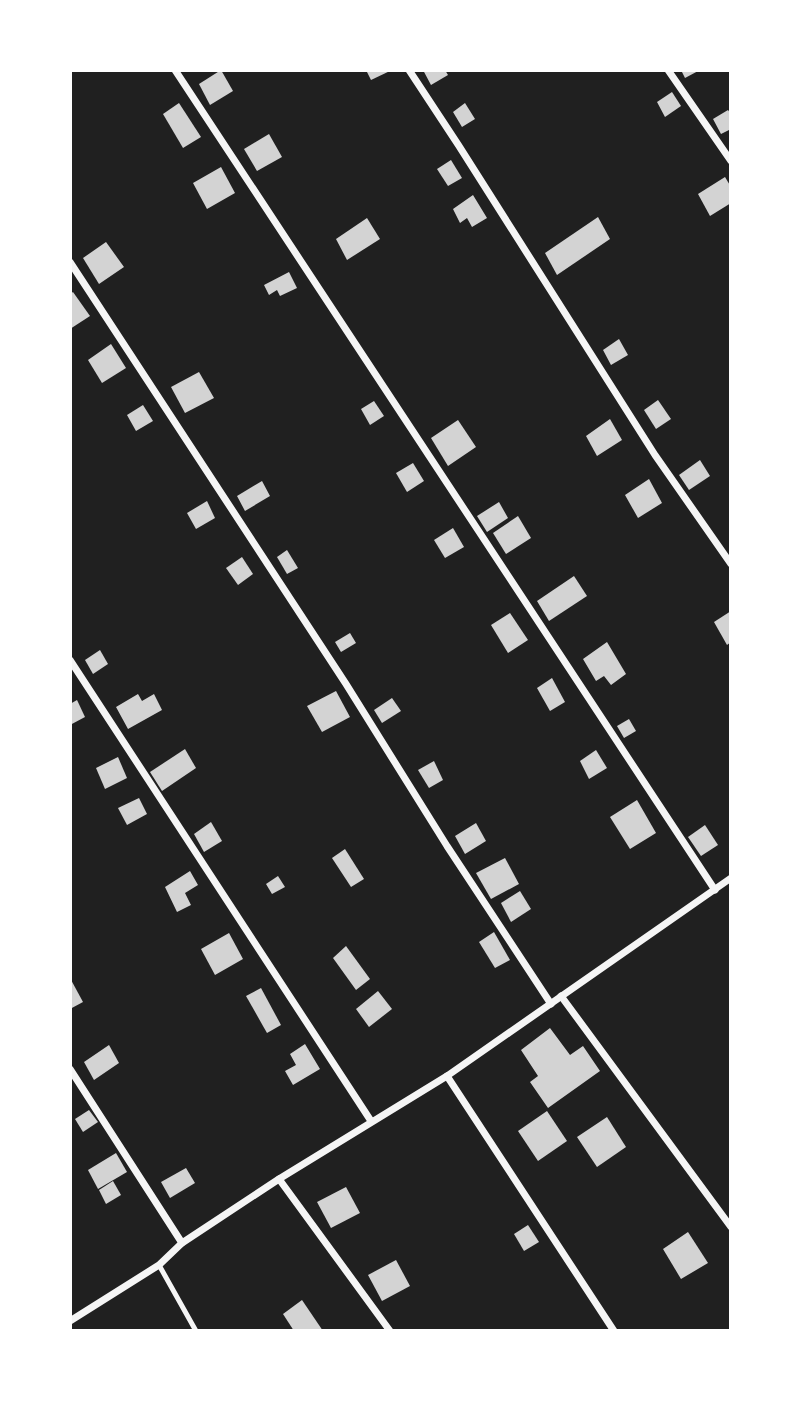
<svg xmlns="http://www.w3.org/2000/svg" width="801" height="1401" font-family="'Open Sans',sans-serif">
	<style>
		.green { fill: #202020 }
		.building { fill: #d3d3d3 }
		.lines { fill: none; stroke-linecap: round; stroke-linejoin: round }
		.service { stroke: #f5f5f5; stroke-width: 5 }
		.minor { stroke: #f5f5f5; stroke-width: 7 }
	</style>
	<rect width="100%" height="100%" fill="#111"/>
	<rect class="green" x="70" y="70" width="661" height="1261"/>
	<g class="building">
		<polygon points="221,70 233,91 210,105 199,84"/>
		<polygon points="366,70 392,70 371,80"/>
		<polygon points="423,70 445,70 448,75 431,85"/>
		<polygon points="681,70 700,70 685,78"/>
		<polygon points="672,92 681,106 665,117 657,102"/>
		<polygon points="179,103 201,137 183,148 163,114"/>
		<polygon points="465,103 475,119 462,127 453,112"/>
		<polygon points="728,110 731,114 731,129 721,134 713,119"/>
		<polygon points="269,134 282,157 257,171 244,149"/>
		<polygon points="451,160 462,178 448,186 437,169"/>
		<polygon points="221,167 235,193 207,209 193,183"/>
		<polygon points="725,177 731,187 731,203 710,216 698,194"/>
		<polygon points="473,195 487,218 472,227 467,218 460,223 453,209"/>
		<polygon points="598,217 610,239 557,275 545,253"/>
		<polygon points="367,218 380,239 347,260 336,239"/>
		<polygon points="106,242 124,267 99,284 83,258"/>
		<polygon points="289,272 297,288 280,296 277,290 269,295 264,285"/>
		<polygon points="73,292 90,316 70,329 70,294"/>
		<polygon points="619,339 628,355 611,365 603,350"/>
		<polygon points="111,344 126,368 102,383 88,360"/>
		<polygon points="199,372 214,398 185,413 171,387"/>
		<polygon points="658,400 671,419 656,429 644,410"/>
		<polygon points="374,401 384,416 370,425 361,409"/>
		<polygon points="143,405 153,421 136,431 127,415"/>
		<polygon points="610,419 622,440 597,456 586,436"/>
		<polygon points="458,420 476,447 448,466 431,438"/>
		<polygon points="700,460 710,476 689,490 679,475"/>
		<polygon points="413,463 424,481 407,492 396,473"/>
		<polygon points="649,479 662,503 638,518 625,495"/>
		<polygon points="262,481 270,496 245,511 237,496"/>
		<polygon points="207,501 215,518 196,529 187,513"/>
		<polygon points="499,502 508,518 487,532 477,516"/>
		<polygon points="518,516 531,538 506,554 493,533"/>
		<polygon points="453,528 464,547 445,558 434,540"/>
		<polygon points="287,550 298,568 287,574 277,557"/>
		<polygon points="242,557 253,574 238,585 226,568"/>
		<polygon points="574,576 587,596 549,621 537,601"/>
		<polygon points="731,611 731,642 727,645 714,622"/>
		<polygon points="510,613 528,640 508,653 491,625"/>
		<polygon points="350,633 356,643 341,652 335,642"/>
		<polygon points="607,642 626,674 611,685 604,676 596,681 583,659"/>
		<polygon points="100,650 108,664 93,674 85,660"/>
		<polygon points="552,678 565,702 550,711 537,688"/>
		<polygon points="336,691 350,717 322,732 307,706"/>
		<polygon points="138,694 142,701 154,694 162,710 128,729 116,707"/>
		<polygon points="392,698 401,711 382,723 374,710"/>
		<polygon points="77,700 85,717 70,725 70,704"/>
		<polygon points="629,719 636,731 624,738 617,726"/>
		<polygon points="185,749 196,768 162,791 150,772"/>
		<polygon points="596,750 607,768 589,779 580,761"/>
		<polygon points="118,757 127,778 105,789 96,768"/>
		<polygon points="434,761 443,780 429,788 418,770"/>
		<polygon points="139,798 147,814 127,825 118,808"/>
		<polygon points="637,800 656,833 630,849 610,817"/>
		<polygon points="211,822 222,841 204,852 194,834"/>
		<polygon points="476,823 486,841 465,854 455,836"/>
		<polygon points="705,825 718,845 701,856 688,837"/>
		<polygon points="345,849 364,879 351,887 332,858"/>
		<polygon points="505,858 519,884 491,899 476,873"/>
		<polygon points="190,871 198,885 185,893 191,905 177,912 165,887"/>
		<polygon points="278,876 285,887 272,894 266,884"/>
		<polygon points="520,891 531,909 511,922 501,903"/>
		<polygon points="494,932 510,960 495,968 479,942"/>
		<polygon points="229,933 243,959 215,975 201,949"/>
		<polygon points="346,946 370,979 356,990 333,958"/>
		<polygon points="70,978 83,1002 70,1009"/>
		<polygon points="261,988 281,1025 267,1033 246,996"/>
		<polygon points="378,991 392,1009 369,1027 356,1009"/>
		<polygon points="550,1028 570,1055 583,1046 600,1071 548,1108 530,1082 538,1076 521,1050"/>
		<polygon points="305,1044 320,1069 293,1085 285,1071 296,1065 290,1054"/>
		<polygon points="109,1045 119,1063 94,1080 84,1062"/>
		<polygon points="89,1110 98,1122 83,1132 75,1119"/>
		<polygon points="547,1111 567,1141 538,1161 518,1131"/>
		<polygon points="607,1117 626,1147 597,1167 577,1137"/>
		<polygon points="116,1153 127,1172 98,1189 88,1170"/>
		<polygon points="186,1168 195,1183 170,1198 161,1182"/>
		<polygon points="113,1181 121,1195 106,1204 99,1190"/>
		<polygon points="346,1187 360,1213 331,1228 317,1202"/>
		<polygon points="528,1225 539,1242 524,1251 514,1234"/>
		<polygon points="688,1232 708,1263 681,1279 663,1249"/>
		<polygon points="396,1260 410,1286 382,1301 368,1275"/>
		<polygon points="302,1300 323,1331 294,1331 283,1314"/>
	</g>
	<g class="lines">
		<polyline class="service" points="159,1265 196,1331"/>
		<g class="minor">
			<polyline points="175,70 715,890"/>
			<polyline points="409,70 459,146 655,455 731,564"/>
			<polyline points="668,70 731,161"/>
			<polyline points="70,262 346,684 447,846 551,1004"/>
			<polyline points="70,660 371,1121"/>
			<polyline points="561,996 731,1227"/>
			<polyline points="70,1069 182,1243"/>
			<polyline points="447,1076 614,1331"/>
			<polyline points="279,1179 390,1331"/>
			<polyline points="70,1321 159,1265 182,1243 279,1179 447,1076 731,878"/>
		</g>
	</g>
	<rect width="801" height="1401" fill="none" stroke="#ffffff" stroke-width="144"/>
</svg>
